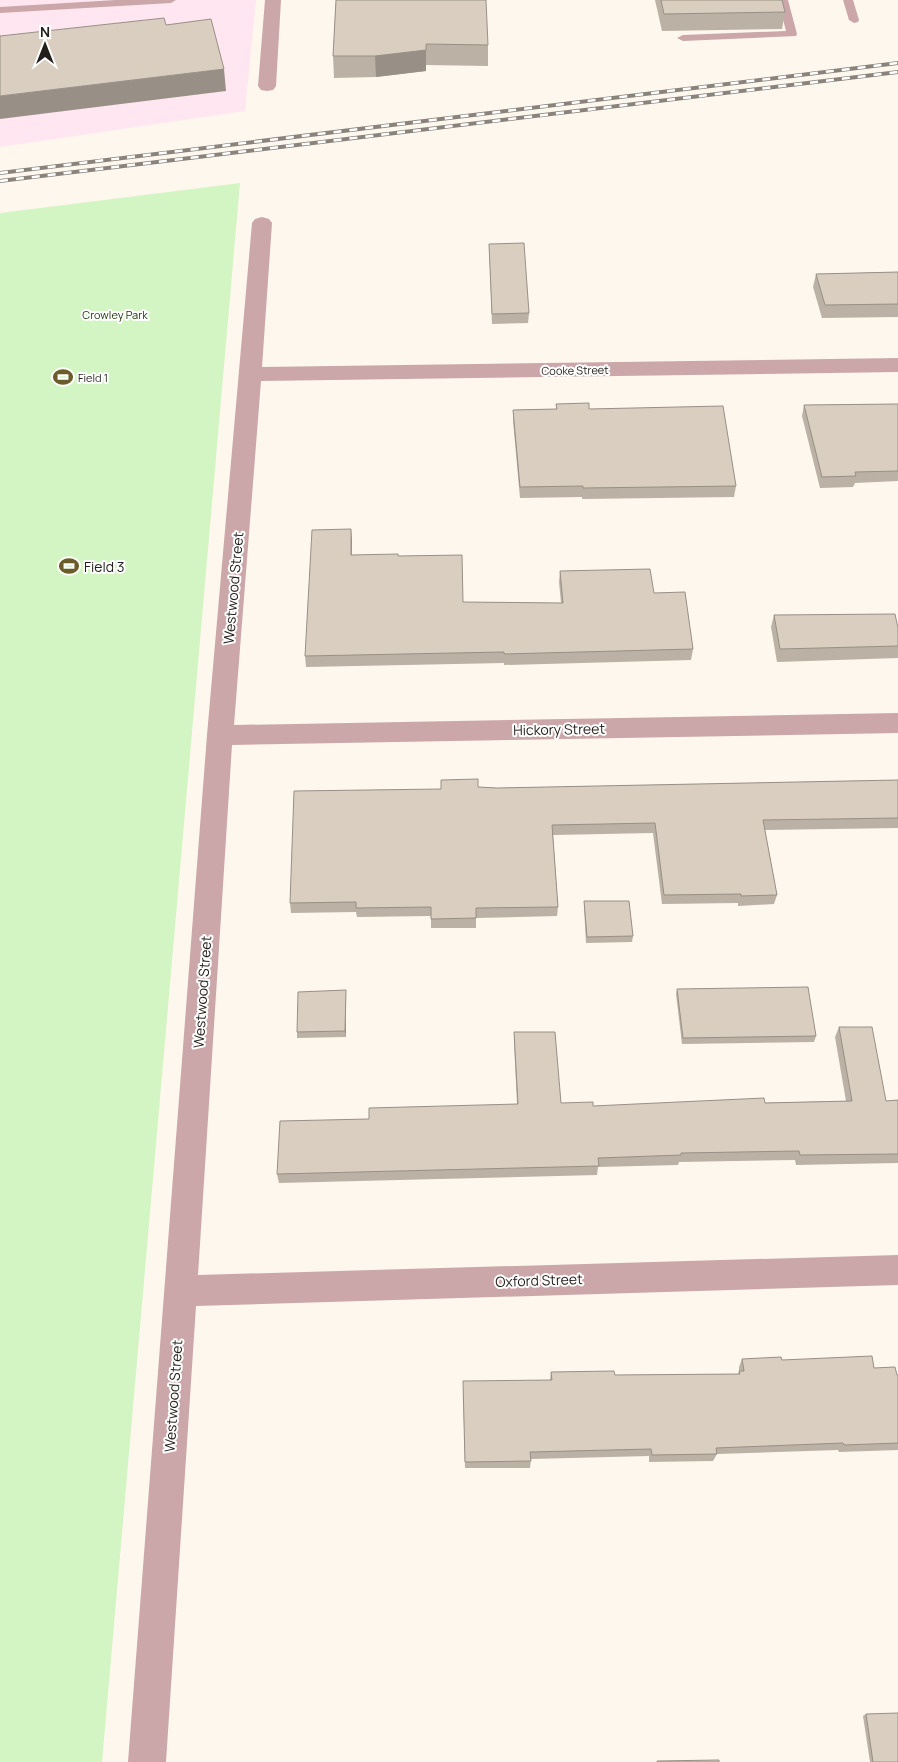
<svg xmlns="http://www.w3.org/2000/svg" width="898" height="1762" font-family="Manrope,sans-serif">
	<style>
		.industrial { fill: #ffe6f0 }
		.green { fill: #d3f5c3 }
		.lines { fill: none; stroke-linecap: round; stroke-linejoin: round }
		.service { fill: #cba7aa; fill-rule: evenodd }
		.minor { fill: #cba7aa; fill-rule: evenodd }
		.rail-casing { stroke: #89837c; stroke-width: 4 }
		.rail { stroke: #fff; stroke-width: 2.5; stroke-dasharray: 8; stroke-linecap: butt }
		.wall { fill: #bbb1a5 }
		.shaded-wall { fill: #989086 }
		.building { fill: #d9cec0; stroke: #989086 }
		.labels { text-anchor: middle; dominant-baseline: central; stroke-width: 4; stroke-linejoin: round; paint-order: stroke }
		.far-park-label { font-size: 11px; fill: #1a3409; stroke: #fff }
		.far-street-label { font-size: 11px; fill: #221e19; stroke: #fff }
		.far-poi-label { font-size: 11px; fill: #221e19; stroke: #fff; text-anchor: start }
		.poi-label { font-size: 14px; fill: #221e19; stroke: #fff; text-anchor: start }
		.street-label { font-size: 14px; fill: #221e19; stroke: #fff }
	</style>
	<rect width="100%" height="100%" fill="#fef7ee"/>
	<polygon class="industrial" points="0,0 256,0 245,111 0,147"/>
	<polygon class="green" points="240,183 102,1762 0,1762 0,213"/>
	<g class="lines">
		<g class="service">
			<polygon points="116,0 176,0 171,3 0,13 0,7"/>
			<polygon points="778,0 788,0 797,34 796,36 683,41 677,38 683,35 786,31"/>
			<polygon points="843,0 853,0 859,20 858,22 854,23 849,20"/>
		</g>
		<g class="minor">
			<polygon points="265,0 281,0 276,86 273,90 267,91 261,90 258,86"/>
			<polygon points="262,217 269,219 272,223 262,367 898,358 898,372 261,381 234,725 898,713 898,733 232,745 198,1275 898,1255 898,1285 196,1306 166,1762 128,1762 207,735 252,223 255,219"/>
		</g>
		<defs>
			<g id="rail">
				<polyline points="0,173 898,63"/>
				<polyline points="0,181 898,72"/>
			</g>
		</defs>
		<use href="#rail" class="rail-casing"/>
		<use href="#rail" class="rail"/>
	</g>
	<g class="wall">
		<polygon points="336,0 488,45 488,66 426,65 426,71 376,77 334,78 333,56"/>
		<polygon points="655,0 782,0 785,12 782,29 662,31"/>
		<polygon points="489,244 529,313 528,323 492,324"/>
		<polygon points="898,272 898,317 822,318 813,287 816,274"/>
		<polygon points="556,404 589,409 736,486 734,497 582,499 582,497 520,498 513,421 513,410 556,409"/>
		<polygon points="898,404 898,481 855,483 853,487 820,488 802,416 804,405"/>
		<polygon points="352,540 352,555 398,556 463,602 561,603 559,582 560,571 654,593 693,649 691,660 504,665 504,663 306,667 305,656"/>
		<polygon points="774,615 898,628 898,658 777,662 771,627"/>
		<polygon points="898,780 898,828 765,830 777,895 774,904 738,906 738,903 662,904 653,833 553,835 558,907 557,916 476,918 476,928 431,928 431,916 357,917 356,912 291,913 290,903 441,789 478,787 497,788"/>
		<polygon points="584,901 633,936 632,942 586,943 584,907"/>
		<polygon points="677,989 816,1036 814,1042 682,1044 676,994"/>
		<polygon points="346,996 346,1037 297,1038 297,1032"/>
		<polygon points="839,1027 886,1101 898,1100 898,1163 796,1165 795,1160 679,1162 678,1165 598,1167 597,1175 279,1183 277,1174 369,1119 517,1104 514,1042 514,1032 561,1103 593,1106 846,1101 835,1037"/>
		<polygon points="742,1359 782,1360 874,1368 898,1375 898,1450 839,1452 838,1450 717,1454 713,1461 649,1462 649,1456 531,1459 530,1468 465,1468 463,1389 550,1380 551,1372 615,1375 738,1374 739,1371 739,1367"/>
		<polygon points="866,1714 898,1762 870,1762 863,1716"/>
	</g>
	<g class="shaded-wall">
		<polygon points="426,44 426,71 376,77 375,56"/>
		<polygon points="224,69 226,91 0,119 0,96"/>
		<polygon points="351,529 352,540 351,566"/>
		<polygon points="346,990 346,1037 345,1031"/>
	</g>
	<g class="building">
		<polygon points="336,0 486,0 488,45 426,44 426,50 375,56 333,56"/>
		<polygon points="661,0 782,0 785,12 664,14"/>
		<polygon points="164,18 166,25 211,19 224,69 0,96 0,36"/>
		<polygon points="524,243 529,313 492,314 489,244"/>
		<polygon points="898,272 898,304 825,305 816,274"/>
		<polygon points="589,403 589,409 723,406 736,486 583,488 583,486 520,487 513,410 557,409 556,404"/>
		<polygon points="898,404 898,471 855,472 856,476 822,477 804,405"/>
		<polygon points="351,529 351,555 398,554 398,556 462,555 463,602 563,603 560,571 650,569 654,593 685,592 693,649 504,654 504,652 305,656 312,530"/>
		<polygon points="895,614 898,628 898,646 780,649 774,615"/>
		<polygon points="478,779 478,787 497,788 898,780 898,818 763,820 777,895 741,896 741,894 664,895 655,823 552,825 558,907 476,908 476,918 431,919 431,907 356,908 356,902 290,903 294,791 441,789 441,780"/>
		<polygon points="584,901 629,901 633,936 587,937"/>
		<polygon points="808,987 816,1036 683,1038 677,989"/>
		<polygon points="346,990 345,1031 297,1032 298,992"/>
		<polygon points="839,1027 872,1027 886,1101 898,1100 898,1154 800,1155 799,1151 681,1153 681,1155 598,1158 599,1166 277,1174 280,1121 369,1119 369,1108 518,1104 514,1032 555,1032 561,1103 593,1102 593,1106 764,1098 765,1103 852,1101"/>
		<polygon points="872,1356 874,1368 895,1367 897,1375 898,1375 898,1443 844,1445 843,1443 716,1448 717,1454 652,1455 651,1449 530,1452 531,1461 465,1462 463,1381 552,1380 551,1372 614,1371 615,1375 740,1374 739,1371 744,1371 742,1359 781,1357 782,1360"/>
		<polygon points="898,1713 898,1762 873,1762 866,1714"/>
		<polygon points="719,1760 719,1762 657,1762 657,1761"/>
	</g>
	<defs>
		<symbol id="stadium-bare" viewBox="-9 -9 18 18"><path d="M0-5a6.5 5 0 1 0 0 10a6.5 5 0 1 0 0-10ZM-3.5-1.8h7v3.6h-7Z" fill="#6b5c2a" stroke="#fff" stroke-width="2.5" paint-order="stroke"/></symbol>
	</defs>
	<g fill-rule="evenodd">
		<use href="#stadium-bare" x="49" y="363" width="28" height="28"/>
		<use href="#stadium-bare" x="55" y="552" width="28" height="28"/>
	</g>
	<g class="labels">
		<g class="far-park-label">
			<text x="115" y="314">Crowley Park</text>
		</g>
		<g class="far-street-label">
			<text transform="translate(575 370) rotate(-1)">Cooke Street</text>
		</g>
		<g class="far-poi-label">
			<text x="78" y="377">Field 1</text>
		</g>
		<g class="poi-label">
			<text x="84" y="566">Field 3</text>
		</g>
		<g class="street-label">
			<text transform="translate(233 588) rotate(-85)">Westwood Street</text>
			<text transform="translate(559 729) rotate(-1)">Hickory Street</text>
			<text transform="translate(202 992) rotate(-86)">Westwood Street</text>
			<text transform="translate(539 1280) rotate(-2)">Oxford Street</text>
			<text transform="translate(173 1396) rotate(-86)">Westwood Street</text>
		</g>
	</g>
	<g transform="translate(45 45)" stroke="#ffffff" stroke-width="4" paint-order="stroke">
	<path d="M0-4L9 19L0 12L-9 19Z" fill="#221e19"/>
	<text y="-8" font-size="14" font-weight="bold" text-anchor="middle" fill="#221e19">N</text>
	</g>
</svg>
